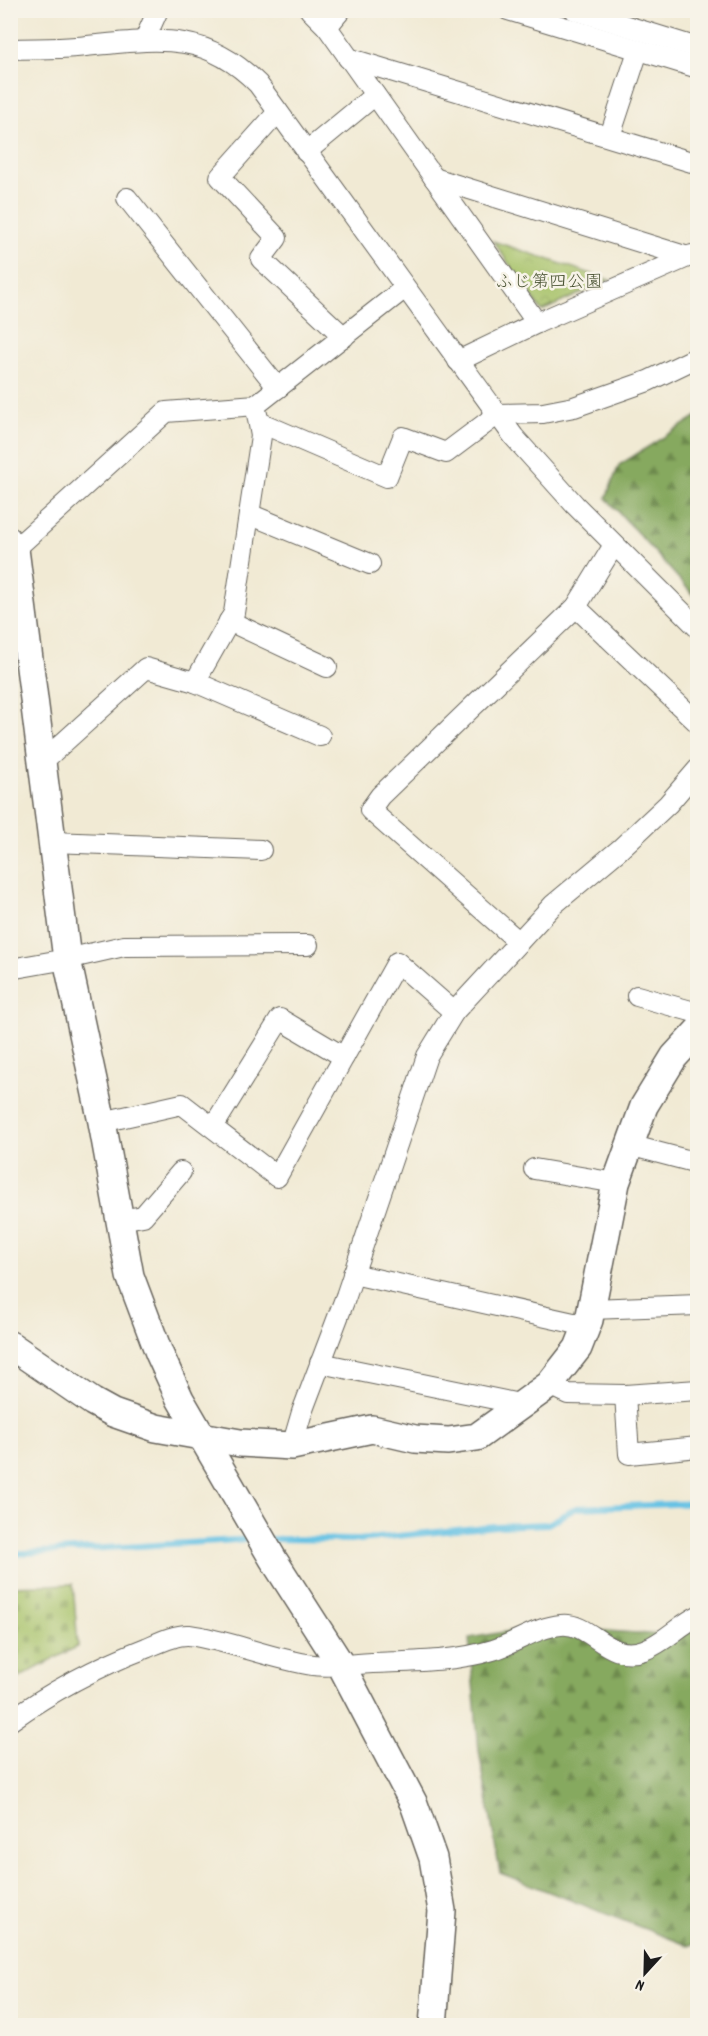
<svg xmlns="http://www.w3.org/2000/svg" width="708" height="2036" font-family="Dekko,'Klee One',sans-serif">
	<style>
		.forest { fill: url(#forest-firs); stroke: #51623d; stroke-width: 1.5 }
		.cemetery { fill: url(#cemetery-stones); stroke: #627043; stroke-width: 1.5 }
		.park { fill: url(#park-crowns); stroke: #627043; stroke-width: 1.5 }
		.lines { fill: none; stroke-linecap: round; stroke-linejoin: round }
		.stream { stroke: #66c2e4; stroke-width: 6 }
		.street-casing { stroke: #67645c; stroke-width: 22 }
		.secondary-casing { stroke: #67645c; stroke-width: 30 }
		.street { stroke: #fff; stroke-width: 20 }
		.secondary { stroke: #fff; stroke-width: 27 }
		.labels { text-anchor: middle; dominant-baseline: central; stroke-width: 5; stroke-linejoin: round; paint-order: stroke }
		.park-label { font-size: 18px; fill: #4d5637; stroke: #f7f3e8 }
	</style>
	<defs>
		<pattern id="forest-firs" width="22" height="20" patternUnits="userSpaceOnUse" patternTransform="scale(1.5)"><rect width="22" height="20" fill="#86a95e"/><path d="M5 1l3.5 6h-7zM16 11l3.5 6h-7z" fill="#6d894d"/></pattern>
		<pattern id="cemetery-stones" width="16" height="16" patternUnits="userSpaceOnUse" patternTransform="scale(1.5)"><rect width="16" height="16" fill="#a8c36a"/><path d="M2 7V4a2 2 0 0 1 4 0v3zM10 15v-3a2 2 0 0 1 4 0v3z" fill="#90a75b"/></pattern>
		<pattern id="park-crowns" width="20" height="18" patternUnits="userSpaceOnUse" patternTransform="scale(1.5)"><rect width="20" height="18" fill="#a8c36a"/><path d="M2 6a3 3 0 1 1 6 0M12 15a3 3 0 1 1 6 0" fill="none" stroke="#90a75b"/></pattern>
	</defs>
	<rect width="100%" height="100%" fill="#f7f3e8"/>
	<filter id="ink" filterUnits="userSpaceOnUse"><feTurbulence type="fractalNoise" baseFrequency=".0167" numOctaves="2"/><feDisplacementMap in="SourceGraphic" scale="12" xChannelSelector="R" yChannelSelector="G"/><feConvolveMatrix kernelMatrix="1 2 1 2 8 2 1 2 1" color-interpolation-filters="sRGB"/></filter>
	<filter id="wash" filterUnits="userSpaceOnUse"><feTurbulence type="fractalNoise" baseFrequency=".008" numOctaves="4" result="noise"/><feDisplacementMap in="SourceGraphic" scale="24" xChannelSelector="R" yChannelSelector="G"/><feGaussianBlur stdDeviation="1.35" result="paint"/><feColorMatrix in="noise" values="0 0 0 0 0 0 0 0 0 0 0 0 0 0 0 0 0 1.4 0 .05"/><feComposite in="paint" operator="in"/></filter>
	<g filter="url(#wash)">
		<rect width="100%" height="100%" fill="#f1ead4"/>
		<g class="forest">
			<polygon points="697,416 697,599 606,498 619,465"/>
			<polygon points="538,1626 677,1636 697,1629 697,1941 689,1946 500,1873 479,1751 469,1638"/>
		</g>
		<polygon class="cemetery" points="73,1584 78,1646 11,1682 11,1586"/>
		<polygon class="park" points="493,241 610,280 542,311"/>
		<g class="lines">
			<g class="stream">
				<polyline points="271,1539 359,1540 495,1526 548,1524 576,1508 698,1503"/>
				<polyline points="10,1554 252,1539"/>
			</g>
		</g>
	</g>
	<g filter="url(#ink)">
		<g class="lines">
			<defs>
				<g id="street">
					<polyline points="310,10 327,27 537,323"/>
					<polyline points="508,10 698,68"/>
					<polyline points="575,10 698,48"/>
					<polyline points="327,27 341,10"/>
					<polyline points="145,39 158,10"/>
					<path d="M10,49C32,48 54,49 76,47C148,41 201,26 258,84L514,437L575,505L698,628"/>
					<polyline points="348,58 698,164"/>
					<polyline points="278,112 220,177 277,238 261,259 344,337"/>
					<polyline points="610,136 638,51"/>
					<polyline points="306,152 375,95"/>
					<polyline points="434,178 688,257"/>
					<polyline points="127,198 278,388"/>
					<polyline points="458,361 537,323 692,255"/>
					<polyline points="259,422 387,477 403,437 446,453 498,414 543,413 574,407 648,381 698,357"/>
					<polyline points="249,514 370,564"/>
					<polyline points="10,537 15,549 166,412 256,405 405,288"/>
					<polyline points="576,607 698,723"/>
					<polyline points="229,621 327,667"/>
					<polyline points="195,682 320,736"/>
					<polyline points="41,763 146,668 195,682 234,613 261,436 257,414"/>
					<polyline points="52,842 261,850"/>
					<polyline points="519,942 370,810 380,796 576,607 614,545"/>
					<polyline points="10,969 67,959 124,946 308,945"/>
					<polyline points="637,996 698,1013"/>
					<polyline points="102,1122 182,1104 277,1177 397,962 454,1012"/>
					<polyline points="213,1127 280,1019 344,1057"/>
					<polyline points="629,1145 698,1163"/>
					<polyline points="534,1169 616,1183"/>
					<polyline points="120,1220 143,1216 181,1172"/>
					<polyline points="353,1274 587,1326"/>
					<polyline points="591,1309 698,1305"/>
					<polyline points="320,1363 524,1405"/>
					<polyline points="549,1385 568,1394 625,1395 698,1390"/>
					<polyline points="625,1395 629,1454 698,1447"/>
					<polyline points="292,1446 302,1412 346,1296 427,1056 454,1012 553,905 619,850 668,804 698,769"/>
					<path d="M10,1721C53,1690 97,1667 146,1648C158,1643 176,1634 189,1635C231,1641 271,1659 313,1665C327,1667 343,1665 358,1664C402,1661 451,1663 493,1650C516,1643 537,1627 561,1625C592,1622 607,1663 644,1650C664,1643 679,1625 698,1616"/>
				</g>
				<g id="secondary">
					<polyline points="15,549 67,959 102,1122 130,1276 159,1353 180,1399 273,1559 341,1665 414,1804 433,1858 442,1911 433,2026"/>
					<polyline points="10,1345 93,1402 113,1413 156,1428 240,1443 292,1446 372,1429 415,1439 448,1441 477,1437 549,1385 578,1348 589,1320 616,1183 644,1106 674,1057 698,1031"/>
				</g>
			</defs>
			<use href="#street" class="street-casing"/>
			<use href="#secondary" class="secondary-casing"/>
			<use href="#street" class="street"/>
			<use href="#secondary" class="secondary"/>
		</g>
	</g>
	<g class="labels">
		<g class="park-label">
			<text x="549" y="283">ふじ第四公園</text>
		</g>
	</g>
	<rect width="708" height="2036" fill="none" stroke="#f7f3e8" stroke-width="36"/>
	<g transform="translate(645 1973) rotate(202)" stroke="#f7f3e8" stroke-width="4.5" paint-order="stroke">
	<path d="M0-4.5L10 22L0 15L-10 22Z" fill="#1c1c1c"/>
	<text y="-9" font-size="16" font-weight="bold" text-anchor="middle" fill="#1c1c1c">N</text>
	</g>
</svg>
